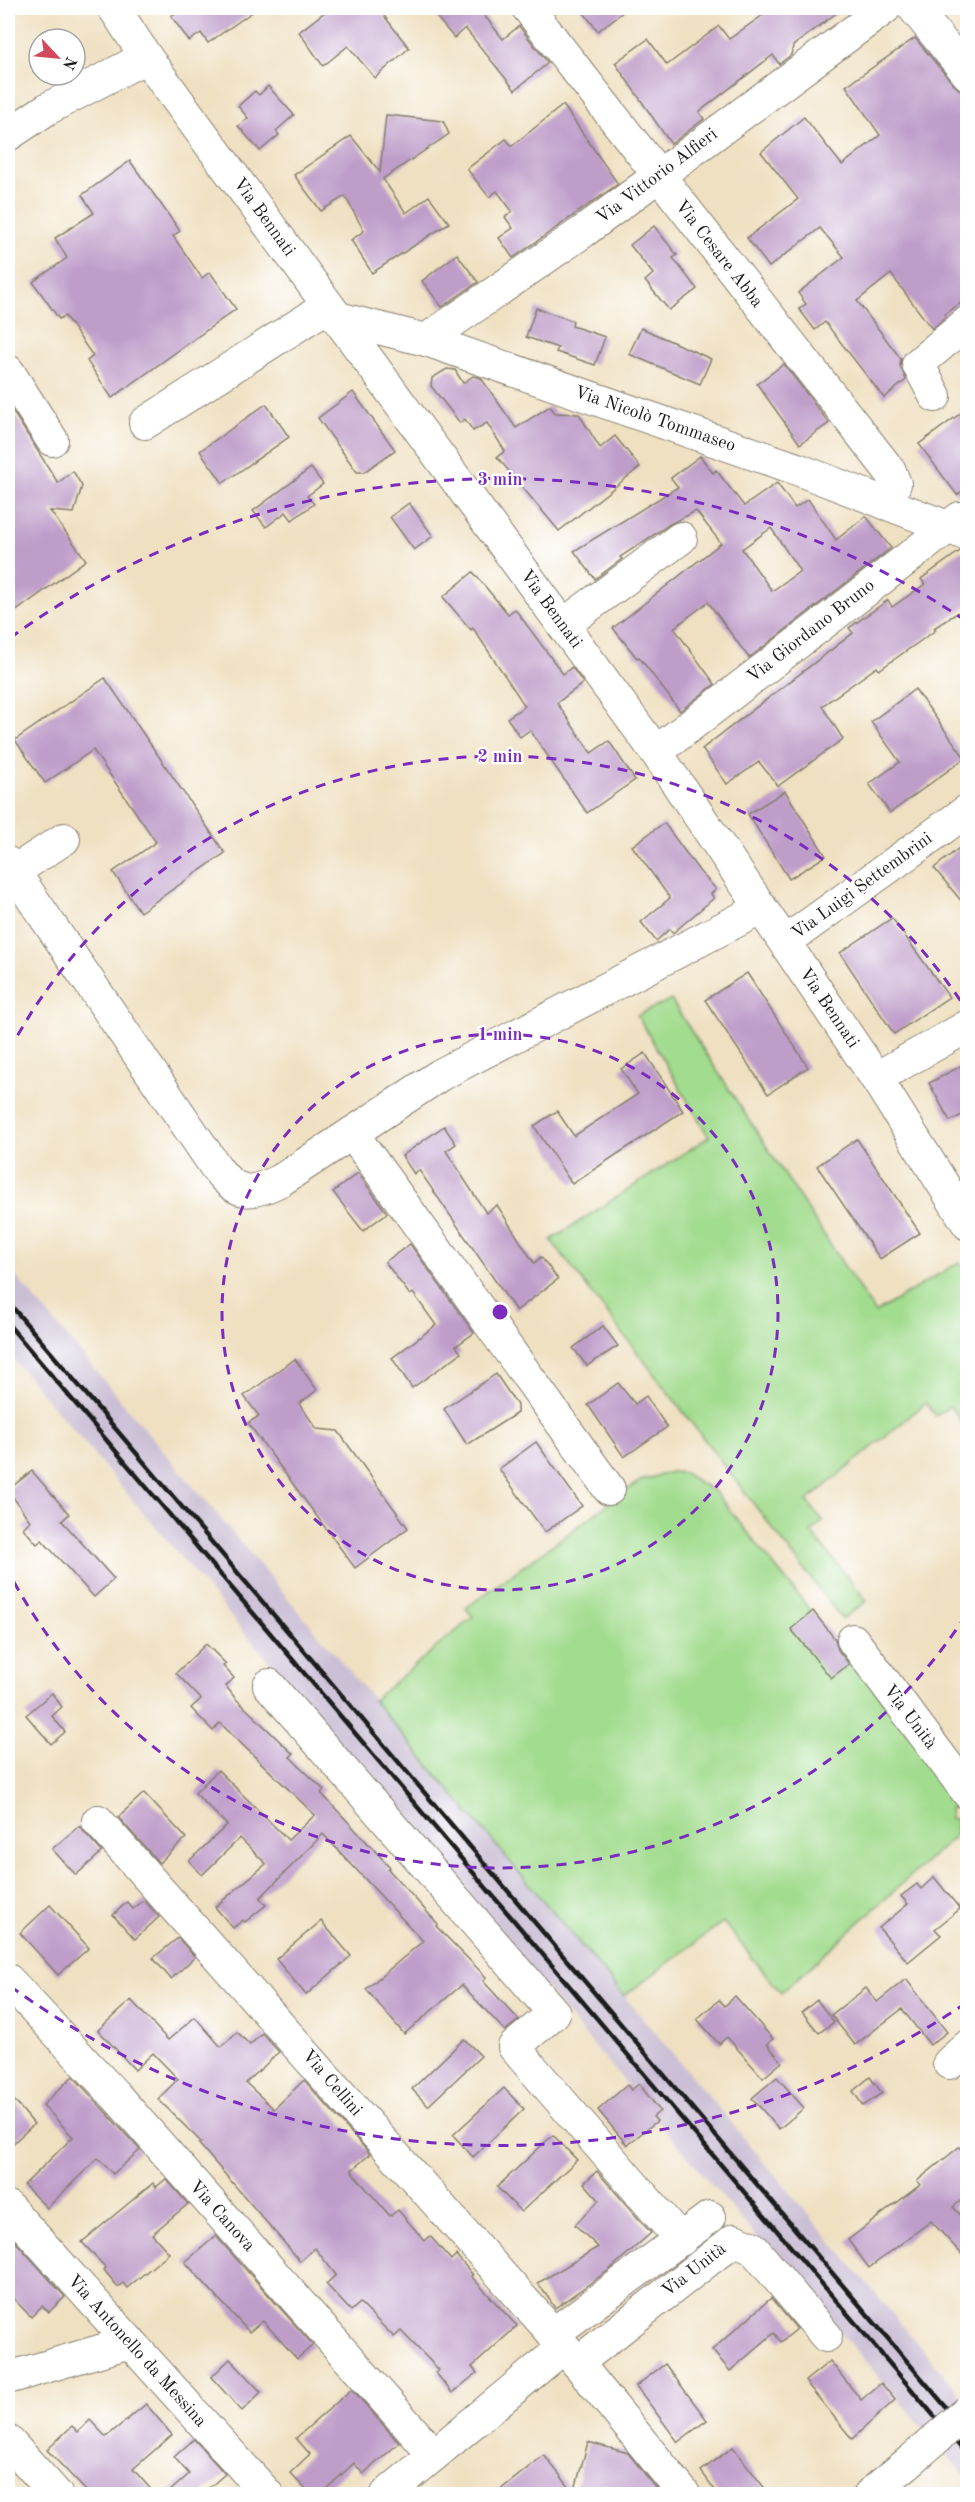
<svg xmlns="http://www.w3.org/2000/svg" width="975" height="2502" font-family="'Old Standard TT',serif">
	<style>
		.industrial { fill: #cbbfd5 }
		.green { fill: #a2dc8e; stroke: #5f7c55; stroke-width: 1.5 }
		.building { fill: #be9dc9; fill-rule: evenodd }
		.lines { fill: none; stroke-linecap: round; stroke-linejoin: round }
		.minor-casing { stroke: #867e6e; stroke-width: 34 }
		.minor { stroke: #fff; stroke-width: 32 }
		.rail { stroke: #1c1c1c; stroke-width: 4.5 }
		.minor-bridge-casing { stroke: #867e6e; stroke-width: 34; stroke-linecap: butt }
		.minor-bridge { stroke: #fff; stroke-width: 32 }
		.ring { fill: none; stroke: #7b2cbf; stroke-width: 3; stroke-dasharray: 10 8 }
		.labels { text-anchor: middle; dominant-baseline: central; stroke-width: 4.5; stroke-linejoin: round; paint-order: stroke }
		.street-label { font-size: 18px; fill: #1c1c1c; stroke: #fff }
		.centre { fill: #7b2cbf; stroke: #fff; stroke-width: 3 }
		.ring-label { font-size: 18px; text-anchor: middle; font-weight: bold; fill: #7b2cbf; stroke: #fff; stroke-width: 4.5; stroke-linejoin: round; paint-order: stroke }
	</style>
	<rect width="100%" height="100%" fill="#fff"/>
	<filter id="ink" filterUnits="userSpaceOnUse"><feTurbulence type="fractalNoise" baseFrequency=".0167" numOctaves="2"/><feDisplacementMap in="SourceGraphic" scale="12" xChannelSelector="R" yChannelSelector="G"/><feConvolveMatrix kernelMatrix="1 2 1 2 8 2 1 2 1" color-interpolation-filters="sRGB"/></filter>
	<filter id="wash" filterUnits="userSpaceOnUse"><feTurbulence type="fractalNoise" baseFrequency=".008" numOctaves="4" result="noise"/><feDisplacementMap in="SourceGraphic" scale="24" xChannelSelector="R" yChannelSelector="G"/><feGaussianBlur stdDeviation="1.35" result="paint"/><feColorMatrix in="noise" values="0 0 0 0 0 0 0 0 0 0 0 0 0 0 0 0 0 1.4 0 .05"/><feComposite in="paint" operator="in"/></filter>
	<g filter="url(#wash)">
		<rect width="100%" height="100%" fill="#efe0c1"/>
		<polygon class="industrial" points="8,1267 967,2402 967,2478 739,2217 8,1353"/>
		<g class="green">
			<polygon points="671,1000 875,1313 959,1262 967,1273 967,1429 950,1406 936,1416 926,1403 807,1501 823,1521 811,1532 867,1601 842,1619 551,1240 709,1137 637,1015"/>
			<polygon points="671,1472 684,1473 715,1492 957,1792 957,1807 949,1808 950,1819 956,1819 956,1835 781,1993 723,1922 624,1996 373,1700 473,1617 466,1608 640,1481"/>
		</g>
		<g id="blocks">
			<g class="building">
				<polygon points="183,8 258,8 208,43 201,33 189,41 171,16"/>
				<polygon points="330,8 378,8 409,48 375,78 348,46 323,66 299,32"/>
				<polygon points="429,8 490,8 483,14 503,39 519,26 548,63 515,90 465,28 454,38"/>
				<polygon points="580,8 628,8 598,31"/>
				<polygon points="773,8 843,8 793,46 791,55 779,64 773,55 699,112 704,119 671,144 615,63 648,39 667,65 719,26 729,39"/>
				<polygon points="915,38 954,85 968,96 968,298 945,314 946,317 932,329 891,274 857,301 901,359 900,365 906,380 884,398 825,322 815,330 799,309 806,304 798,293 844,257 820,228 769,267 747,238 798,199 761,152 804,117 842,165 880,135 846,86"/>
				<polygon points="268,86 294,115 276,131 279,135 260,151 238,126 248,118 238,106 255,91 259,95"/>
				<polygon points="563,105 618,184 513,258 499,238 513,228 505,217 512,211 497,191 489,197 467,169 506,139 512,146"/>
				<polygon points="386,115 443,121 449,134 383,179 406,213 429,196 449,223 372,273 351,240 364,231 345,196 321,211 294,175 351,136 380,172"/>
				<polygon points="130,161 180,231 173,236 202,278 210,272 236,309 112,398 87,361 93,356 65,316 59,319 33,282 67,258 55,238 94,213 82,195"/>
				<polygon points="654,226 677,255 673,258 697,289 669,310 645,281 653,274 630,245"/>
				<polygon points="457,254 478,282 442,307 422,281"/>
				<polygon points="536,308 573,321 572,326 605,337 595,365 556,352 558,348 526,337"/>
				<polygon points="641,328 711,359 700,384 629,354"/>
				<polygon points="784,364 829,423 800,444 757,384"/>
				<polygon points="447,369 455,370 463,383 473,376 481,378 516,428 550,406 555,413 579,414 600,448 615,436 640,467 559,531 497,457 505,451 487,423 473,431 465,419 460,423 431,386 432,378"/>
				<polygon points="353,392 395,450 364,472 357,472 318,418"/>
				<polygon points="8,404 58,483 73,471 82,486 74,513 50,511 86,560 8,617"/>
				<polygon points="266,404 289,437 223,483 200,451"/>
				<polygon points="968,408 968,487 957,495 919,444"/>
				<path d="M700,456L713,473L716,470L744,506L777,483L795,508L808,499L836,540L866,516L891,548L749,658L708,602L674,628L715,684L680,711L639,657L637,658L613,628L721,543L696,511L670,524L620,557L622,559L595,579L574,551L678,487L671,478ZM771,528L800,571L772,591L742,549Z"/>
				<polygon points="311,468 323,484 307,496 314,504 292,520 286,512 266,527 253,511"/>
				<polygon points="409,503 433,536 414,550 390,517"/>
				<polygon points="960,551 968,553 968,606 934,628 936,630 879,670 877,667 822,706 843,739 778,786 759,762 727,784 702,749 853,633 849,628 888,600 892,607 925,584 921,579"/>
				<polygon points="473,572 508,614 515,609 563,674 572,667 583,683 557,703 591,753 609,741 635,780 587,813 530,730 520,737 507,718 525,706 473,628 471,630 443,597"/>
				<polygon points="105,678 225,853 140,912 113,872 156,842 93,750 45,783 15,740"/>
				<polygon points="915,689 965,758 890,813 869,784 900,762 871,722"/>
				<polygon points="785,791 826,856 789,879 748,814"/>
				<polygon points="664,823 700,872 716,889 711,894 714,898 673,933 670,929 656,941 641,922 670,898 632,846"/>
				<polygon points="968,841 968,909 934,868"/>
				<polygon points="892,918 949,997 894,1034 840,953"/>
				<polygon points="747,973 808,1067 768,1094 705,1000"/>
				<polygon points="645,1053 683,1111 572,1184 534,1126 557,1111 574,1136 638,1094 621,1069"/>
				<polygon points="968,1062 968,1112 950,1121 929,1083"/>
				<polygon points="444,1126 456,1144 446,1151 486,1213 497,1205 534,1263 541,1257 558,1279 516,1311 419,1170 414,1174 402,1156"/>
				<polygon points="857,1139 920,1233 880,1259 817,1166"/>
				<polygon points="358,1173 387,1213 363,1231 333,1192"/>
				<polygon points="410,1244 474,1333 456,1346 461,1353 412,1388 392,1358 436,1325 413,1293 410,1295 385,1262"/>
				<polygon points="603,1326 618,1346 587,1366 573,1348"/>
				<polygon points="295,1359 317,1390 299,1404 317,1429 338,1431 408,1528 355,1568 248,1423 259,1416 244,1396"/>
				<polygon points="496,1374 517,1405 517,1413 467,1445 444,1409"/>
				<polygon points="618,1383 635,1404 646,1396 667,1427 624,1457 588,1405"/>
				<polygon points="536,1442 582,1506 545,1532 499,1469"/>
				<polygon points="32,1471 69,1514 62,1521 114,1579 94,1597 42,1540 37,1544 23,1528 30,1521 8,1490"/>
				<polygon points="813,1611 835,1639 838,1650 849,1664 831,1678 791,1629"/>
				<polygon points="206,1644 226,1664 223,1666 234,1678 226,1686 235,1698 293,1754 290,1757 324,1790 321,1793 390,1867 388,1869 438,1924 436,1926 486,1977 483,1981 519,2020 505,2031 462,1985 404,2034 366,1989 423,1941 323,1834 260,1898 266,1905 245,1922 243,1920 233,1928 215,1907 266,1864 240,1838 202,1875 189,1861 227,1825 195,1793 218,1770 288,1840 315,1815 220,1723 213,1731 191,1708 201,1699 176,1673"/>
				<polygon points="52,1693 62,1707 52,1716 65,1732 51,1744 26,1715"/>
				<polygon points="144,1793 186,1838 159,1863 118,1817"/>
				<polygon points="79,1826 102,1852 76,1875 52,1849"/>
				<polygon points="934,1877 960,1909 935,1929 941,1935 908,1962 879,1928 908,1904 901,1896 917,1884 921,1889"/>
				<polygon points="144,1900 159,1917 135,1939 113,1915 127,1902 133,1909"/>
				<polygon points="50,1905 89,1948 58,1975 20,1933"/>
				<polygon points="321,1921 351,1956 306,1995 276,1959"/>
				<polygon points="178,1938 195,1957 171,1979 153,1958"/>
				<polygon points="906,1979 947,2032 930,2045 902,2009 855,2045 831,2015 866,1988 877,2002"/>
				<polygon points="735,1996 773,2039 767,2044 782,2062 763,2078 727,2037 719,2044 697,2019 719,2000 725,2006"/>
				<polygon points="131,2000 168,2040 195,2017 221,2047 237,2032 250,2045 262,2033 279,2052 246,2083 274,2109 304,2080 370,2154 352,2170 353,2173 390,2216 398,2210 425,2241 430,2236 451,2260 456,2255 473,2275 471,2276 517,2326 472,2367 477,2373 452,2393 436,2373 439,2370 401,2331 394,2337 360,2303 351,2311 326,2284 336,2275 315,2248 300,2261 199,2144 201,2142 158,2099 178,2079 153,2053 135,2070 98,2030"/>
				<polygon points="817,2000 834,2022 819,2033 802,2012"/>
				<polygon points="464,2039 481,2056 428,2106 412,2089"/>
				<polygon points="73,2076 140,2150 113,2174 98,2158 47,2208 24,2185 73,2137 43,2105"/>
				<polygon points="777,2077 804,2108 779,2129 752,2098"/>
				<polygon points="870,2077 882,2093 863,2106 853,2091"/>
				<polygon points="639,2084 660,2111 653,2117 657,2121 627,2145 598,2110 627,2085 631,2090"/>
				<polygon points="504,2088 524,2109 473,2157 453,2135"/>
				<polygon points="8,2093 34,2124 8,2148"/>
				<polygon points="553,2135 577,2160 521,2212 497,2187"/>
				<polygon points="959,2147 968,2157 968,2195 953,2207 968,2223 968,2261 931,2221 869,2268 848,2240 920,2185 917,2181"/>
				<polygon points="597,2171 651,2233 609,2270 555,2308 538,2283 598,2247 575,2225 599,2200 584,2183"/>
				<polygon points="166,2179 188,2204 152,2234 169,2253 127,2288 123,2283 118,2287 104,2270 106,2268 82,2242 153,2183 156,2187"/>
				<polygon points="8,2233 65,2297 49,2312 42,2306 31,2317 8,2293"/>
				<polygon points="216,2236 313,2345 297,2359 263,2321 249,2332 185,2262"/>
				<polygon points="771,2298 797,2329 781,2342 774,2333 730,2371 712,2350"/>
				<polygon points="230,2359 261,2392 242,2411 211,2377"/>
				<polygon points="830,2361 861,2400 881,2383 895,2400 852,2439 805,2381"/>
				<polygon points="665,2364 707,2420 678,2442 636,2386"/>
				<polygon points="352,2389 399,2443 363,2474 354,2463 321,2494 310,2494 290,2473 310,2454 296,2438"/>
				<polygon points="146,2404 172,2435 133,2469 155,2494 89,2494 47,2450 72,2426 78,2432 90,2420 106,2437"/>
				<polygon points="194,2439 225,2474 202,2494 167,2494 189,2474 174,2457"/>
				<polygon points="588,2442 628,2453 661,2494 495,2494 544,2455 574,2493"/>
				<polygon points="733,2447 769,2494 718,2494 715,2490 701,2471"/>
			</g>
		</g>
	</g>
	<g filter="url(#ink)">
		<use href="#blocks" fill-opacity="0" stroke="#867e6e" stroke-width="1.5"/>
		<g class="lines">
			<defs>
				<g id="minor">
					<polyline points="114,8 146,57 656,752 876,1078 968,1224"/>
					<polyline points="528,8 890,471 895,484 885,503"/>
					<polyline points="914,8 968,74"/>
					<polyline points="8,135 47,109 146,57"/>
					<polyline points="338,318 426,340 797,469 968,535"/>
					<polyline points="426,340 584,231 885,8"/>
					<polyline points="8,371 52,440"/>
					<polyline points="935,396 918,364 968,322"/>
					<polyline points="145,423 328,306"/>
					<polyline points="563,625 681,538"/>
					<polyline points="656,752 960,518"/>
					<path d="M8,863L217,1169C238,1197 252,1194 281,1180L440,1075L760,909"/>
					<polyline points="13,872 64,839"/>
					<polyline points="785,942 968,810"/>
					<polyline points="876,1078 968,1026"/>
					<polyline points="352,1133 609,1489"/>
					<polyline points="853,1640 968,1793"/>
					<polyline points="269,1685 554,2013 514,2047 681,2240"/>
					<polyline points="98,1821 557,2338 684,2494"/>
					<polyline points="8,1980 116,2096 434,2455"/>
					<polyline points="949,2063 968,2046"/>
					<polyline points="8,2207 267,2494"/>
					<polyline points="553,2334 710,2217"/>
					<polyline points="577,2363 734,2240 752,2247 826,2336"/>
					<polyline points="8,2378 130,2342"/>
					<polyline points="8,2441 56,2494"/>
					<polyline points="387,2494 564,2347"/>
					<polyline points="870,2494 909,2462"/>
				</g>
			</defs>
			<use href="#minor" class="minor-casing"/>
			<use href="#minor" class="minor"/>
			<g class="rail">
				<polyline points="8,1302 968,2433"/>
				<polyline points="8,1324 968,2456"/>
			</g>
			<defs>
				<polyline id="minor-bridge" points="909,2462 968,2411"/>
			</defs>
			<use href="#minor-bridge" class="minor-bridge-casing"/>
			<use href="#minor-bridge" class="minor-bridge"/>
		</g>
	</g>
	<g class="ring">
		<circle cx="500" cy="1312" r="278"/>
		<path d="M966 1615A556 556 0 0 1 9 1573M9 1051A556 556 0 0 1 966 1009"/>
		<path d="M966 2003A833 833 0 0 1 10 1986M10 638A833 833 0 0 1 966 621"/>
	</g>
	<g class="labels">
		<g class="street-label">
			<text transform="translate(657 176) rotate(-37)">Via Vittorio Alfieri</text>
			<text transform="translate(264 217) rotate(54)">Via Bennati</text>
			<text transform="translate(719 254) rotate(52)">Via Cesare Abba</text>
			<text transform="translate(655 419) rotate(19)">Via Nicolò Tommaseo</text>
			<text transform="translate(551 609) rotate(54)">Via Bennati</text>
			<text transform="translate(811 631) rotate(-38)">Via Giordano Bruno</text>
			<text transform="translate(862 886) rotate(-36)">Via Luigi Settembrini</text>
			<text transform="translate(829 1008) rotate(56)">Via Bennati</text>
			<text transform="translate(910 1717) rotate(53)">Via Unità</text>
			<text transform="translate(332 2083) rotate(49)">Via Cellini</text>
			<text transform="translate(222 2216) rotate(48)">Via Canova</text>
			<text transform="translate(694 2270) rotate(-38)">Via Unità</text>
			<text transform="translate(137 2351) rotate(48)">Via Antonello da Messina</text>
		</g>
	</g>
	<circle cx="500" cy="1312" r="9" class="centre"/>
	<g class="ring-label">
		<text x="500" y="485">3 min</text>
		<text x="500" y="762">2 min</text>
		<text x="500" y="1040">1 min</text>
	</g>
	<rect width="975" height="2502" fill="none" stroke="#fff" stroke-width="30"/>
	<g transform="translate(57 57) rotate(116)"><circle r="28" fill="#ffffff" stroke="#a4a4a4" stroke-width="1.5"/>
	<path d="M0-4.5L10 22L0 15L-10 22Z" fill="#d1495b"/>
	<text y="-9" font-size="16" font-weight="bold" text-anchor="middle" fill="#1c1c1c">N</text>
	</g>
</svg>
